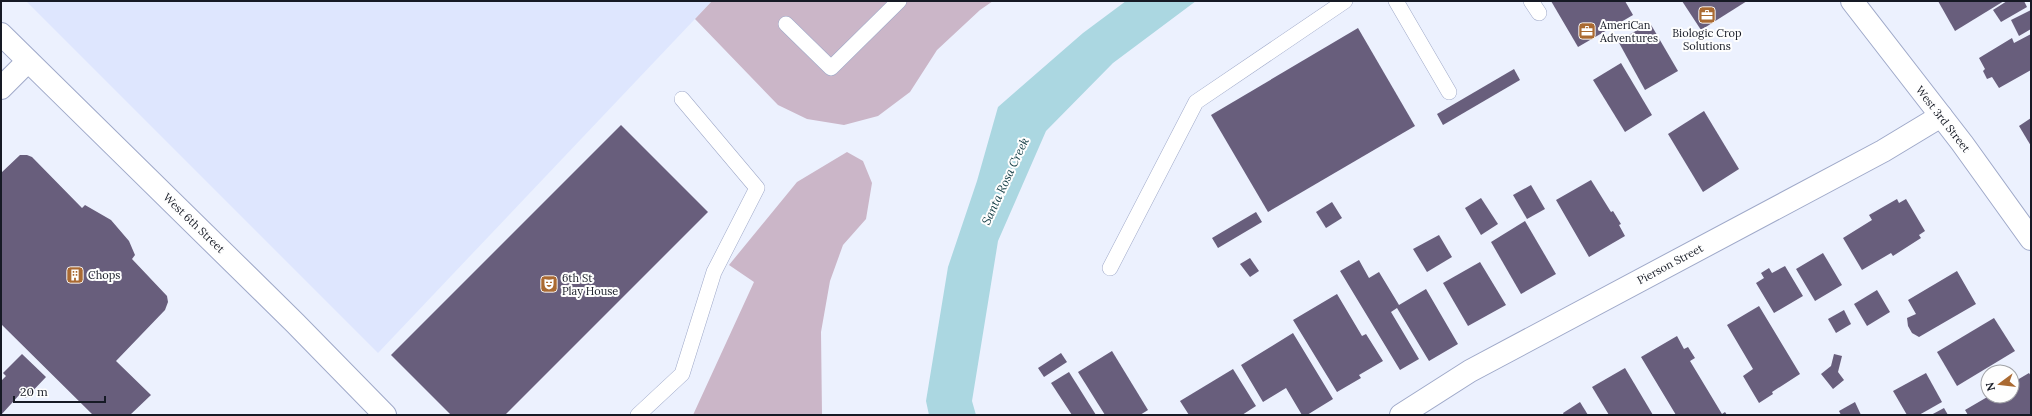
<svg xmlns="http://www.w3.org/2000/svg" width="2032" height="416" font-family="Lora,serif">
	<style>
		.built { fill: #dee6fe }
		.green { fill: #cbb6c8 }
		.water { fill: #abd7e1 }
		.building { fill: #685e7c }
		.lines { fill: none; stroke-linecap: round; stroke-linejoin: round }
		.service-casing { stroke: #9fa9c9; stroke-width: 16 }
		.minor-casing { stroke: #9fa9c9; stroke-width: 24 }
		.secondary-casing { stroke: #9fa9c9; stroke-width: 24 }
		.service { stroke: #fff; stroke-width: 15 }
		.minor { stroke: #fff; stroke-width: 22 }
		.secondary { stroke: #fff; stroke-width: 22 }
		.labels { text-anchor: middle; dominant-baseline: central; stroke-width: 4; stroke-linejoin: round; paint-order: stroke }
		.poi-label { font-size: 11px; fill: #161a25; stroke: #fefefe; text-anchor: start }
		.street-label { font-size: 11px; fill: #161a25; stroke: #fefefe }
		.water-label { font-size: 12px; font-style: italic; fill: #133d44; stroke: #fefefe }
	</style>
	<rect width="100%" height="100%" fill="#ecf1fe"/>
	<polygon class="built" points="26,1 712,1 378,353"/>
	<g class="green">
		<polygon points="712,1 993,1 980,10 937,50 910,92 878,116 844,125 807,119 778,105 695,19"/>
		<polygon points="847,152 863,161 872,183 866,219 843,245 830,281 821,332 822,415 693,415 754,282 729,265 797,182"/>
	</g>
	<polygon class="water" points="1126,1 1196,1 1113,63 1046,131 998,241 972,401 976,415 929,415 926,401 948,267 977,181 998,107 1083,33"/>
	<g class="building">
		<polygon points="1551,1 1625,1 1633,15 1578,47"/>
		<polygon points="1682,1 1747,1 1701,30"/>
		<polygon points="1938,1 2004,1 1955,31"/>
		<polygon points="2007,1 2024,1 2027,7 2001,22 1993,10"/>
		<polygon points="2031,10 2031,29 2019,36 2011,20"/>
		<polygon points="1650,23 1678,71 1645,90 1618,41"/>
		<polygon points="1358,28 1415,126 1268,212 1211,115"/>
		<polygon points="2031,34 2031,70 1999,88 1992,77 1987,79 1983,71 1985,69 1979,58 2012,38 2014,43"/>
		<polygon points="1621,63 1652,115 1625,132 1593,80"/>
		<polygon points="1514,69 1520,80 1443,125 1437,114"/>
		<polygon points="1704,111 1739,169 1703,192 1668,134"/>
		<polygon points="2031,118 2031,146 2019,126"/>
		<polygon points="621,125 708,212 505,415 451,415 391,355"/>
		<polygon points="20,155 27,155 32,157 82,208 85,205 111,220 129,241 135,255 132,259 167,296 168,302 165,310 116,361 151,395 130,415 93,415 1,324 1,173"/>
		<polygon points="1591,180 1611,212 1613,211 1621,224 1619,225 1625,236 1589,257 1556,200"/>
		<polygon points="1531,185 1545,209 1527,219 1513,195"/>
		<polygon points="1481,198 1498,224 1481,235 1465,208"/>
		<polygon points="1897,199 1899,203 1906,199 1925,231 1919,235 1921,238 1893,256 1891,253 1862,270 1843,238 1872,220 1869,215"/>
		<polygon points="1332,202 1342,218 1326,228 1316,212"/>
		<polygon points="1256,212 1262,222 1218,248 1212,238"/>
		<polygon points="1525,221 1556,274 1521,294 1491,242"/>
		<polygon points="1439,235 1452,257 1427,272 1413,249"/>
		<polygon points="1823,253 1842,285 1815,301 1796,269"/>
		<polygon points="1250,258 1259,271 1250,277 1240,264"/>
		<polygon points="1359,260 1369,278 1379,272 1399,305 1426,289 1458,344 1429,361 1397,308 1391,312 1419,359 1400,370 1340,271"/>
		<polygon points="1480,262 1506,305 1468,326 1443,283"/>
		<polygon points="1785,266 1803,296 1774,313 1756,283 1764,278 1761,273 1769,268 1772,273"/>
		<polygon points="1957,271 1976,304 1919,337 1912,333 1908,326 1907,318 1916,314 1908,300"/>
		<polygon points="1877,290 1890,312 1867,326 1854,304"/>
		<polygon points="1337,294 1362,336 1366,334 1383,361 1359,375 1361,378 1337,392 1293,320"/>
		<polygon points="1759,306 1800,374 1772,392 1773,394 1759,403 1743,376 1753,369 1727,325"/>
		<polygon points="1844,310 1851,324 1836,333 1828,319"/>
		<polygon points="1994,318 2015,351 1957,386 1937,352"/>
		<polygon points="1293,333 1333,399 1307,415 1302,415 1286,388 1263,402 1241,365"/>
		<polygon points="1677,336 1684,349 1688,347 1695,358 1690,361 1722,414 1725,412 1727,415 1676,415 1641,357"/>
		<polygon points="1112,351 1148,410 1140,415 1105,415 1078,372"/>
		<polygon points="1061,353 1067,362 1044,377 1038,368"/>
		<polygon points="22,354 46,377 26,398 21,393 1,415 1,381 6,376 3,373"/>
		<polygon points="1834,354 1842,356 1838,372 1844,380 1833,389 1821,374 1831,366"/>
		<polygon points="1625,368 1653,415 1609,415 1592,387"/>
		<polygon points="1233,369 1256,406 1242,415 1189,415 1180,401"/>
		<polygon points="1069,372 1096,415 1072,415 1051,383"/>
		<polygon points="1926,373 1942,402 1919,415 1907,415 1893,391"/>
		<polygon points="2029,373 2031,376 2031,415 1968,415 1965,410 1989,396 2012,396 2012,383"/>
		<polygon points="1580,402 1588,415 1564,415 1563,413"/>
		<polygon points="1855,402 1861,415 1841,415 1839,411"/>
		<polygon points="1944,408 1948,415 1931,415"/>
	</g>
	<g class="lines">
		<defs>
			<g id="service">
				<polyline points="1396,1 1449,92"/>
				<polyline points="1531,1 1539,13"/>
				<polyline points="786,24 831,68 899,1"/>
				<polyline points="1110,268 1196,102 1345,1"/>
				<polyline points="638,415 682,374 714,272 757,188 682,99"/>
			</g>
			<g id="minor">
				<polyline points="1,34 295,323 385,415"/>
				<polyline points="1,88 28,61"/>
				<polyline points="1401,415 1470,371 1883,151 1941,116"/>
			</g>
			<polyline id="secondary" points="1852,1 1962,143 2031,239"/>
		</defs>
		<use href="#service" class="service-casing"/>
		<use href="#minor" class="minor-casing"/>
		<use href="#secondary" class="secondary-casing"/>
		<use href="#service" class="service"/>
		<use href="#minor" class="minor"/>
		<use href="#secondary" class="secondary"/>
	</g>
	<defs>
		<symbol id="office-square" viewBox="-11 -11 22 22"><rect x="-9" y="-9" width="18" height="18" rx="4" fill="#aa6a32" stroke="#fefefe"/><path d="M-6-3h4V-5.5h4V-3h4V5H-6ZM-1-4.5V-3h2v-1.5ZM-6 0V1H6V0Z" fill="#fff"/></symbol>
		<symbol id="building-square" viewBox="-11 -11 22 22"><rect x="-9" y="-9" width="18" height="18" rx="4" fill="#aa6a32" stroke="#fefefe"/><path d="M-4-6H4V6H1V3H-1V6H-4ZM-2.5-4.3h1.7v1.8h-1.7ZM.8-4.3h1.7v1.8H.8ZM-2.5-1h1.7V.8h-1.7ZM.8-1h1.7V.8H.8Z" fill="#fff"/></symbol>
		<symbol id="theatre-square" viewBox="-11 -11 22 22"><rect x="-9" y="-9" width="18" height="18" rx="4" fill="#aa6a32" stroke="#fefefe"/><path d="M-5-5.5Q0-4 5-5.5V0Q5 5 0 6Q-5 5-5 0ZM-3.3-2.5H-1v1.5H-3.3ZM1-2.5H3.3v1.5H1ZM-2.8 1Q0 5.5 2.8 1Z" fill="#fff"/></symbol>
	</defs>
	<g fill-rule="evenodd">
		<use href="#office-square" x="1697" y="5" width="20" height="20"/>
		<use href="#office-square" x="1577" y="21" width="20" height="20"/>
		<use href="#building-square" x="65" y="265" width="20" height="20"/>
		<use href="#theatre-square" x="539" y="274" width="20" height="20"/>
	</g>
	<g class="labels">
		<g class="poi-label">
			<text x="1600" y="25">AmeriCan<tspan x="1600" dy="13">Adventures</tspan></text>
			<text x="1707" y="33" text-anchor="middle">Biologic Crop<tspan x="1707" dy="13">Solutions</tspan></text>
			<text x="88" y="275">Chops</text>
			<text x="562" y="278">6th St<tspan x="562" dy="13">Play House</tspan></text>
		</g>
		<g class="street-label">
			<text transform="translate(1943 119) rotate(52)">West 3rd Street</text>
			<text transform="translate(194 223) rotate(44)">West 6th Street</text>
			<text transform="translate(1670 264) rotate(-28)">Pierson Street</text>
		</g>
		<g class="water-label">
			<text transform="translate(1005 181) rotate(-65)">Santa Rosa Creek</text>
		</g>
	</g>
	<rect width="2032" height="416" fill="none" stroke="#161a25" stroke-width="4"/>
	<g transform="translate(2000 384) rotate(255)"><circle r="19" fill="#fefefe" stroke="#a1a3a7"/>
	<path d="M0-3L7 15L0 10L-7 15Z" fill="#aa6a32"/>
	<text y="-6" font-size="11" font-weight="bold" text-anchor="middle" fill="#161a25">N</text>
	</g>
	<path d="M14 396v6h91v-6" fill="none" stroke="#161a25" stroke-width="2"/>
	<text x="20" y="396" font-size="12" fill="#161a25" stroke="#fefefe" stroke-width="3" paint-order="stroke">20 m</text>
</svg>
